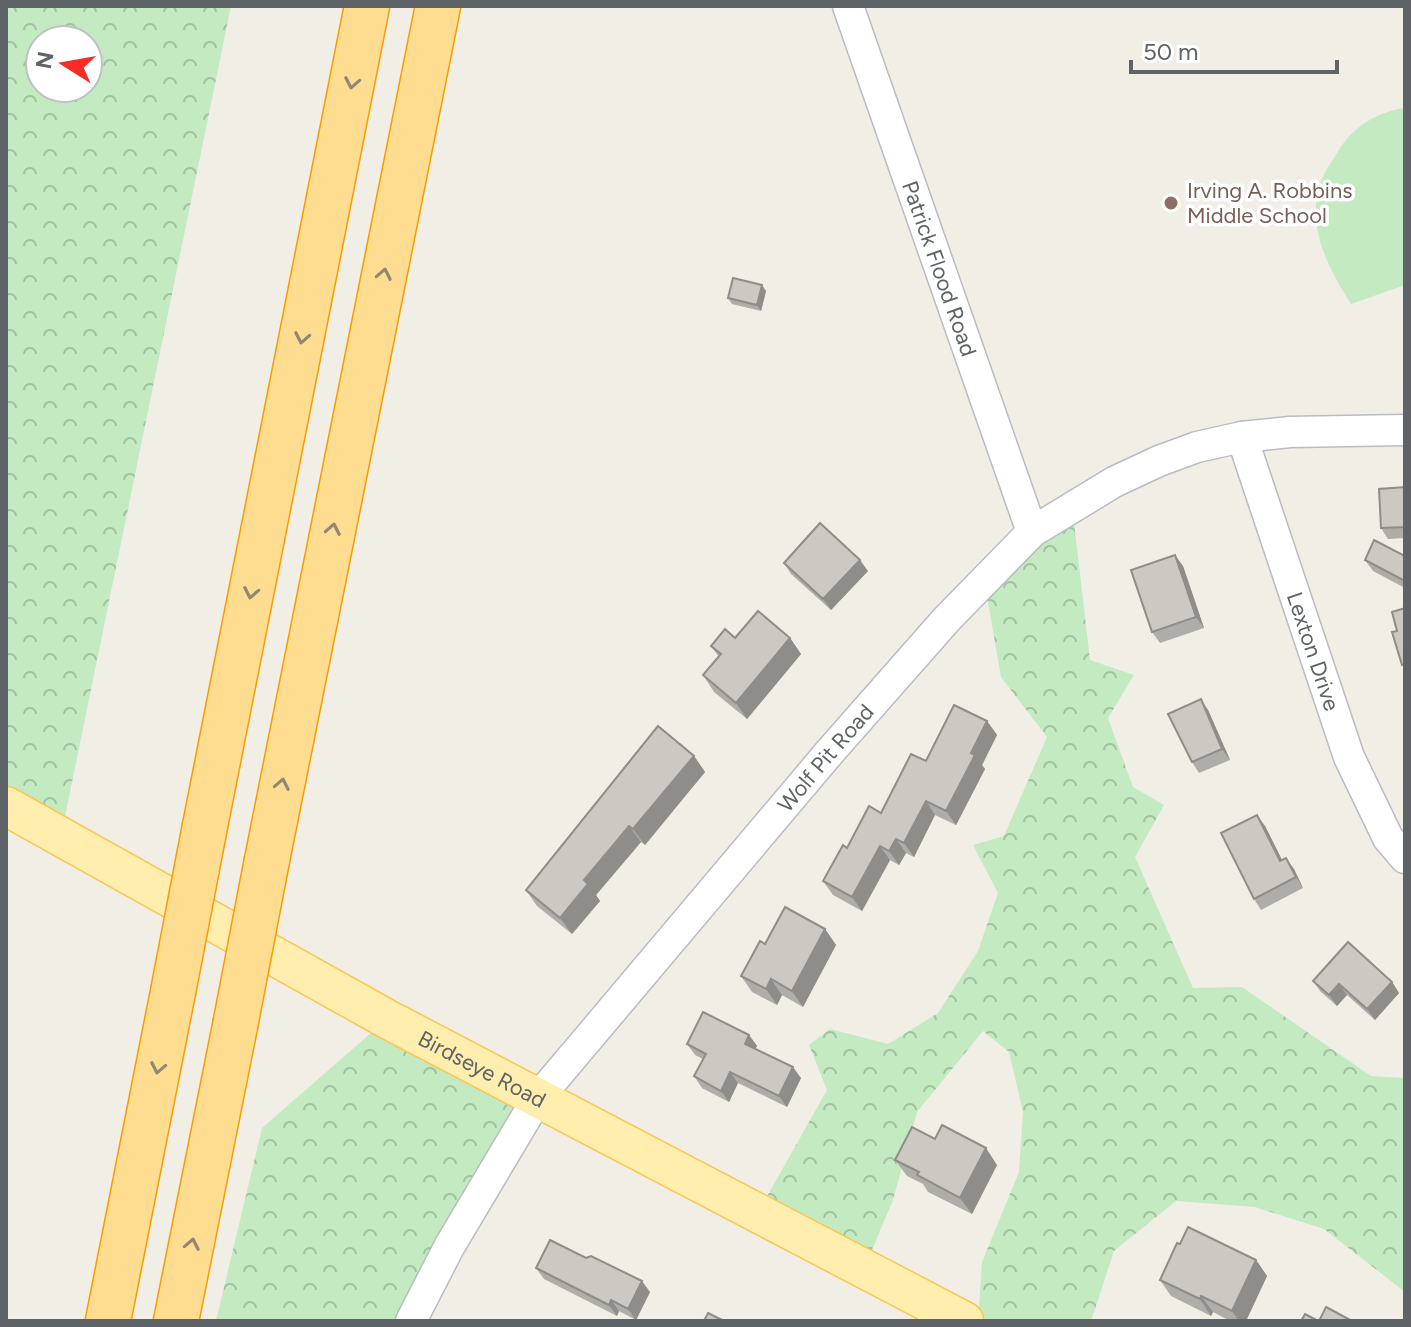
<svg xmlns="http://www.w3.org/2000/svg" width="1411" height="1327" font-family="Figtree,sans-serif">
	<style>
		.grass { fill: #c3eac1 }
		.forest { fill: url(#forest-crowns); fill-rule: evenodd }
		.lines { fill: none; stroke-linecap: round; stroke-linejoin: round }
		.minor-casing { stroke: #b9bcc1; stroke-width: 33 }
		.major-casing { stroke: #fdc553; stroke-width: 41 }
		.highway-casing { stroke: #f89d00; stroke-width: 47 }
		.minor { stroke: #fff; stroke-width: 30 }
		.major { stroke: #ffeeae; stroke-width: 38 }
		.highway { stroke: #ffdd90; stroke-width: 44 }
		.highway-bridge-casing { stroke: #f89d00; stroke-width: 47; stroke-linecap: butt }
		.highway-bridge { stroke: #ffdd90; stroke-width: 44 }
		.wall { fill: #afada8 }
		.shaded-wall { fill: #8f8d88 }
		.building { fill: #ccc9c3; stroke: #8f8d88; stroke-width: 2 }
		.oneway { stroke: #8e8874 }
		.education-dot { fill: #8d6e63; stroke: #fff; stroke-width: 3 }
		.labels { text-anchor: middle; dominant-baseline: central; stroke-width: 7; stroke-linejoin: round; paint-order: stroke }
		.education-label { font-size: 22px; fill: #785e54; stroke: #fff; text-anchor: start }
		.street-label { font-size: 22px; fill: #5e6368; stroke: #fff }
	</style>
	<defs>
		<pattern id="forest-crowns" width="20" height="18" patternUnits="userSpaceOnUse" patternTransform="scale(2)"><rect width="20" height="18" fill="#c3eac1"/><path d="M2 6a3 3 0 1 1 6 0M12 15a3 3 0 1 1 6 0" fill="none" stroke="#a2c1a1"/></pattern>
	</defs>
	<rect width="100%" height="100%" fill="#f1eee6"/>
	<path class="grass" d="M1405,108V285L1351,304C1330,271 1307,229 1319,188C1322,175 1332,161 1339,150C1354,126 1377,112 1405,108Z"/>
	<g class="forest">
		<path d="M6,6H231L61,836L6,806ZM40,40H88V88H40Z"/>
		<polygon points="1072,506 1090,660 1134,675 1108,718 1133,787 1164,805 1135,857 1193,988 1242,987 1371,1076 1405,1078 1405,1292 1324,1229 1255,1207 1176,1201 1114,1251 1091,1321 978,1321 982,1262 1019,1172 1023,1112 1009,1052 983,1031 917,1112 893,1200 864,1269 757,1214 827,1090 809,1045 830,1029 888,1044 938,1013 978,951 998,893 973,845 1004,836 1047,737 1001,677 984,579"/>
		<polygon points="387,1019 537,1099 411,1321 216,1321 262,1128"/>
	</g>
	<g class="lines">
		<defs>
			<g id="minor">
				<path id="s1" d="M848,6L1032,532"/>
				<path id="s2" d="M1242,437L1349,757L1388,838L1405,858"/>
				<path id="s3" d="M411,1321L449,1247L537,1099L828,754L946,620L1032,532L1114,482L1159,461L1197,447L1242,437L1290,432L1405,430"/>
			</g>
			<g id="major">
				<path id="s4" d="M6,806L387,1019L964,1321"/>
			</g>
			<g id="highway">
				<polyline points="205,826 367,6"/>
				<polyline points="267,860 438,6"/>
				<polyline points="108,1321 173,992"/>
				<polyline points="176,1321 235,1026"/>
			</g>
		</defs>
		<use href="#minor" class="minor-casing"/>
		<use href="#major" class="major-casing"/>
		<use href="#highway" class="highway-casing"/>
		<use href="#minor" class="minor"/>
		<use href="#major" class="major"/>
		<use href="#highway" class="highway"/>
		<defs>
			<g id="highway-bridge">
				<polyline points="173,992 205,826"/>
				<polyline points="235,1026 267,860"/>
			</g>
		</defs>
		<use href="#highway-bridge" class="highway-bridge-casing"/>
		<use href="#highway-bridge" class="highway-bridge"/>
	</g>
	<g class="wall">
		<polygon points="766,291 761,311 732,304 728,298"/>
		<polygon points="1405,487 1405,538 1388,539 1381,528"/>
		<polygon points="1405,556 1405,588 1373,571 1365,560"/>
		<polygon points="784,563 868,571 831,610 791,574"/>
		<polygon points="1183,566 1204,628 1160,643 1152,632"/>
		<polygon points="735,638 790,638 801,654 747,719 714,692 703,675 719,657 711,646"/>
		<polygon points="1208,710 1230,760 1199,773 1192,762"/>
		<polygon points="987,721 997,735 982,765 985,769 956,825 935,815 914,857 906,853 899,865 890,860 862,911 833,895 823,881 847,848 881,813 926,761"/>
		<polygon points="694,756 705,772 645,845 641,842 596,895 600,901 572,934 537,906 526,890"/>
		<polygon points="1265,826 1282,860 1294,869 1303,888 1261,910 1254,899"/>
		<polygon points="825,929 836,945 803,1007 782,995 777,1005 752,992 741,976 765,944"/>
		<polygon points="1313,981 1392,982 1399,993 1375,1020 1347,995 1337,1006 1321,992"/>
		<polygon points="749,1035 757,1046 755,1049 801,1078 787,1107 738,1083 729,1102 702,1088 694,1076 703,1059 695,1055 687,1044"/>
		<polygon points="935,1139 997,1165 972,1214 928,1192 923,1184 907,1176 895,1160"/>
		<polygon points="1256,1260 1267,1276 1246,1321 1230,1321 1213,1312 1211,1316 1171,1296 1160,1280"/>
		<polygon points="536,1268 650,1292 636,1320 619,1311 617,1316 544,1279"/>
	</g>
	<g class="shaded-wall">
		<polygon points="762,285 766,291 761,311 757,305"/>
		<polygon points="1175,555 1183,566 1204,628 1196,617"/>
		<polygon points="860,560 868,571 831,610 823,599"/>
		<polygon points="790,638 801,654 747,719 736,703"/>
		<polygon points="1201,699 1208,710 1230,760 1222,749"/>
		<polygon points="987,721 997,735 982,765 985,769 956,825 946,811 971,753"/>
		<polygon points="694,756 705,772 645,845 633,829"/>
		<polygon points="926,801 935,815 914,857 904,843"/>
		<polygon points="1257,815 1265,826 1288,872 1280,861"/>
		<polygon points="629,826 641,842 596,895 600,901 572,934 560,918 584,880"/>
		<polygon points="896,839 906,853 899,865 889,851"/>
		<polygon points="880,846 890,860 862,911 852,897"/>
		<polygon points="1286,858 1294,869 1303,888 1296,877"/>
		<polygon points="825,929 836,945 803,1007 792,991"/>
		<polygon points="771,979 782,995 777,1005 766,989"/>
		<polygon points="1392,982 1399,993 1375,1020 1367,1009"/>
		<polygon points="1339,984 1347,995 1337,1006 1329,995"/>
		<polygon points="749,1035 757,1046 752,1055 745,1044"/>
		<polygon points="793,1067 801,1078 787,1107 779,1096"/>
		<polygon points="730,1072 738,1083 729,1102 721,1091"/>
		<polygon points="986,1148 997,1165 972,1214 960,1198"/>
		<polygon points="1256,1260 1267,1276 1246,1321 1239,1321 1232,1311"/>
		<polygon points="642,1281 650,1292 636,1320 628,1309"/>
		<polygon points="1201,1296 1213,1312 1211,1316 1200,1299"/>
		<polygon points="611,1300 619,1311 617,1316 609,1305"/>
	</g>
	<g class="building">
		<polygon points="733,278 762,285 757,305 728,298"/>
		<polygon points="1405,487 1405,527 1381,528 1379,489"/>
		<polygon points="820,523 860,560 823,599 784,563"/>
		<polygon points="1374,540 1405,556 1405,581 1365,560"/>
		<polygon points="1175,555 1196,617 1152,632 1131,570"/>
		<polygon points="1405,608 1405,664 1402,665 1392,632 1397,631 1392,612"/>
		<polygon points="758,611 790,638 736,703 703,675 721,654 711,646 725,629 735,638"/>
		<polygon points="1201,699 1222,749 1192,762 1168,714"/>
		<polygon points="954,705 987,721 971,753 975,755 946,811 926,801 904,843 896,839 889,851 880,846 852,897 823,881 843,845 847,848 869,806 881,813 911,754 926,761"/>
		<polygon points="658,726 694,756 633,829 629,826 584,880 588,884 560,918 526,890"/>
		<polygon points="1257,815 1280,861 1286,858 1296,877 1254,899 1221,833"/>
		<polygon points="785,907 825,929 792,991 771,979 766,989 741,976 760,941 765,944"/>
		<polygon points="1348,942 1392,982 1367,1009 1339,984 1329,995 1313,981"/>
		<polygon points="703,1012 749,1035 745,1044 793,1067 779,1096 730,1072 721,1091 694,1076 706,1054 687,1044"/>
		<polygon points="942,1125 986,1148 960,1198 917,1175 919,1172 895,1160 912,1127 935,1139"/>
		<polygon points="1188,1227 1256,1260 1232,1311 1201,1296 1200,1299 1160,1280 1177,1243 1180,1244"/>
		<polygon points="550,1240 586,1258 591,1256 642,1281 628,1309 611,1300 609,1305 536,1268"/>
		<polygon points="1326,1307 1352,1321 1319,1321"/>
		<polygon points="708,1313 724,1321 704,1321"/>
		<polygon points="1305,1314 1318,1321 1301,1321"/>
	</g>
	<defs><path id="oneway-chevron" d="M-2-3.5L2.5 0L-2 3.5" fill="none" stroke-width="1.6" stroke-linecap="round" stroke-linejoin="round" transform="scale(2)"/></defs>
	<g class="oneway">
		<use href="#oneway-chevron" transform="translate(352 83) rotate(101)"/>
		<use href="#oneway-chevron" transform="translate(384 274) rotate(-79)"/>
		<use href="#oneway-chevron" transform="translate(302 338) rotate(101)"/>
		<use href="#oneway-chevron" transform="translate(333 529) rotate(-79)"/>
		<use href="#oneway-chevron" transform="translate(251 593) rotate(101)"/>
		<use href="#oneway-chevron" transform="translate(282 784) rotate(-79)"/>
		<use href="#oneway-chevron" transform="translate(158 1068) rotate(101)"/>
		<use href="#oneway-chevron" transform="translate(192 1244) rotate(-79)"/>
	</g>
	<circle class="education-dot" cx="1171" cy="203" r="8"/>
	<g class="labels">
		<g class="education-label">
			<text x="1187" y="190">Irving A. Robbins<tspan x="1187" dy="25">Middle School</tspan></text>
		</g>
		<g class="street-label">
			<text stroke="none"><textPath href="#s1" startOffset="278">Patrick Flood Road</textPath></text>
			<text stroke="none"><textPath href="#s2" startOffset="226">Lexton Drive</textPath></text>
			<text stroke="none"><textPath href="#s3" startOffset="702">Wolf Pit Road</textPath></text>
			<text stroke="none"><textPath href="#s4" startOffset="544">Birdseye Road</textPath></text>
		</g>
	</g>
	<rect width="1411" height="1327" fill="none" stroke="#5e6368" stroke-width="16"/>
	<g transform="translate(64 64) rotate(281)"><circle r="38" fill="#ffffff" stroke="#bfc1c3" stroke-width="2"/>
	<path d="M0-6L14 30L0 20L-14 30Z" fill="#f82b26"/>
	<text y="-12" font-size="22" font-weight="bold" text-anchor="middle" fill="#5e6368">N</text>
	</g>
	<path d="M1131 60v12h206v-12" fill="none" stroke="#5e6368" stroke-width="4"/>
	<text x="1143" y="60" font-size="24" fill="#5e6368" stroke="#ffffff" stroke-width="6" paint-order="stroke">50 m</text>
</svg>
